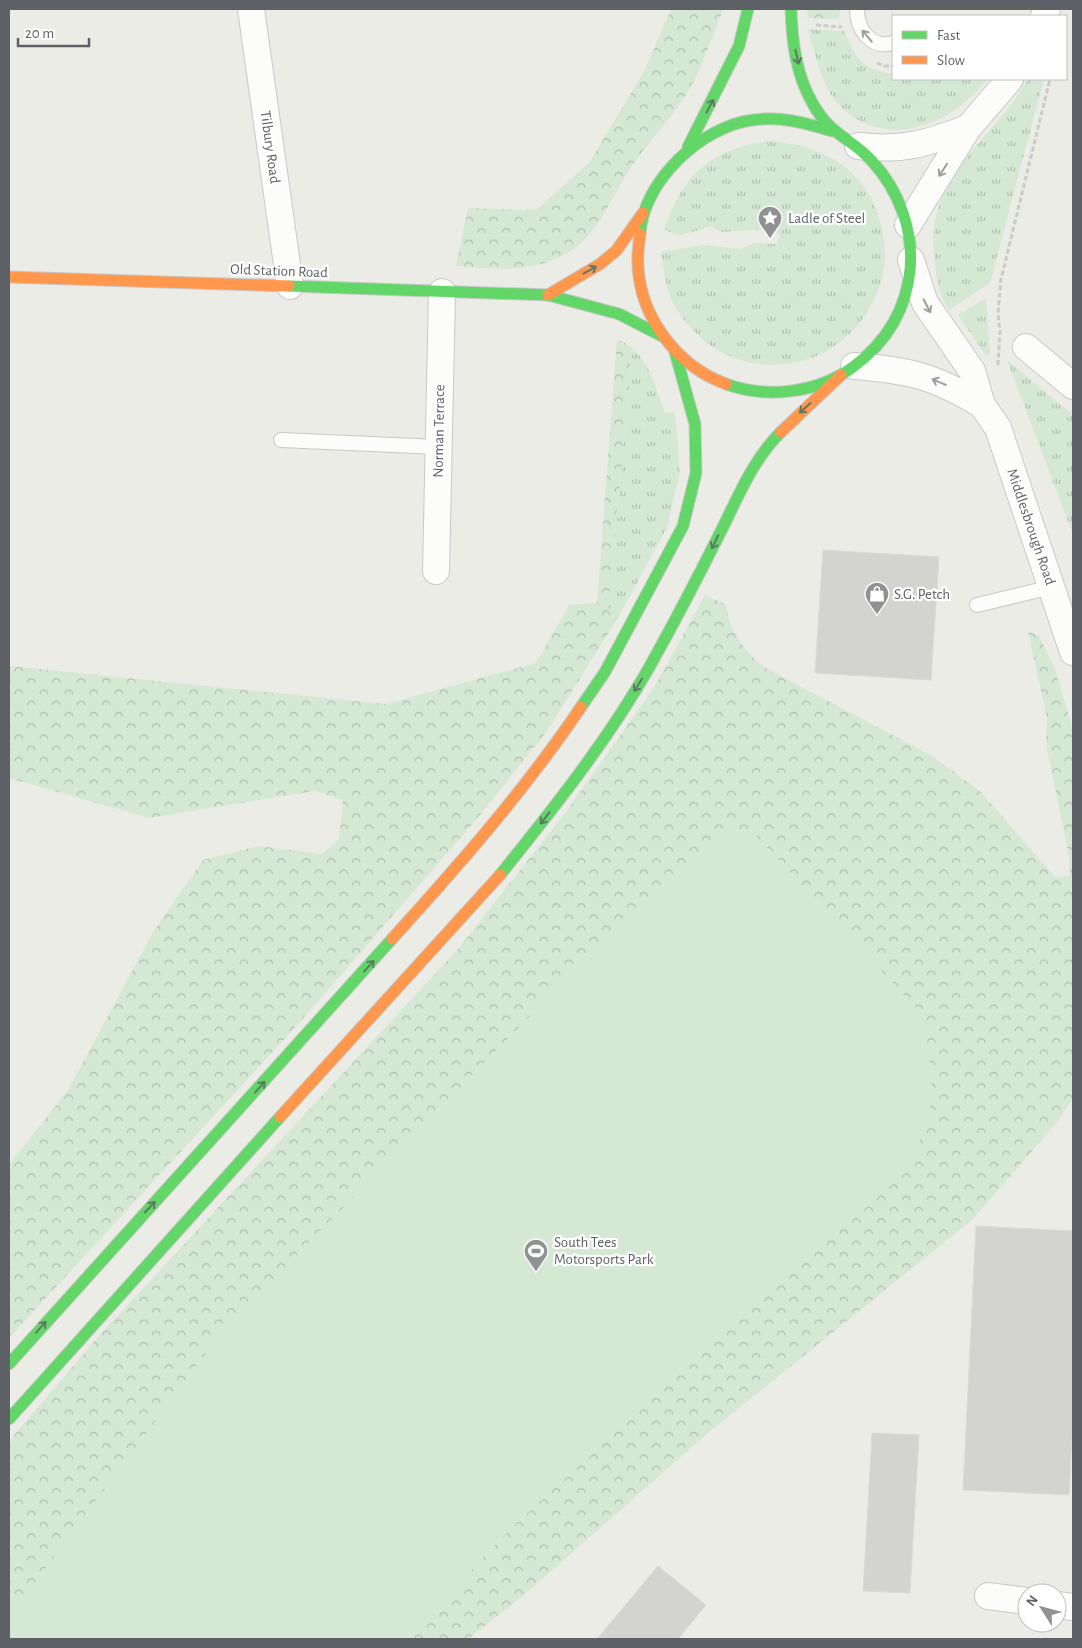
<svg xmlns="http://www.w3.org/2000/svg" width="1082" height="1648" font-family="'Alegreya Sans',sans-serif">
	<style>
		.grass { fill: url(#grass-tufts) }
		.forest { fill: url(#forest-crowns) }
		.garden { fill: #d5e8d4 }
		.building { fill: #d3d3d0; stroke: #dcdad6 }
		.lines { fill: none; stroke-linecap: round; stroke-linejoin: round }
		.lane-casing { stroke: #c8c8c8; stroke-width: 16 }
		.street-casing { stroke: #c8c8c8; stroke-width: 28 }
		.fast-casing { stroke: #c8c8c8; stroke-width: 13 }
		.slow-casing { stroke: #c8c8c8; stroke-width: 13 }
		.path { stroke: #c8cdca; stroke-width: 3; stroke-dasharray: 5 2.5; stroke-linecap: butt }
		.lane { stroke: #fcfcfb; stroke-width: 14 }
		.street { stroke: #fcfcfb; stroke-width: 26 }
		.fast { stroke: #63d668; stroke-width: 11 }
		.slow { stroke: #ff974d; stroke-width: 11 }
		.oneway { stroke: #9d9ea1 }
		.oneway2 { stroke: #5e7866 }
		.labels { text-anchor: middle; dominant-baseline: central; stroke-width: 4.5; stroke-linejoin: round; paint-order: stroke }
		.street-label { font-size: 15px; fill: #5d6065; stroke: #fff }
		.poi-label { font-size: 15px; fill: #5d6065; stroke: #fff; text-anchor: start }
	</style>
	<defs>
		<pattern id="grass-tufts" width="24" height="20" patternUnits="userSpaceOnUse" patternTransform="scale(1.25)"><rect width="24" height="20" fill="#d5e8d4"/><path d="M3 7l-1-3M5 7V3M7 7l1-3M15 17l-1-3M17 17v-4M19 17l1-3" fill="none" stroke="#b0bfb0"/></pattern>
		<pattern id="forest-crowns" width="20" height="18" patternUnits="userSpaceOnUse" patternTransform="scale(1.25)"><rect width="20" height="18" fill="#d5e8d4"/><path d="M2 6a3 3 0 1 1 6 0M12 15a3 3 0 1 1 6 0" fill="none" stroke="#b0bfb0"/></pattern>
	</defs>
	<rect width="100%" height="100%" fill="#ecece7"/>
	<g class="grass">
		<path d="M808,29L844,31C857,59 860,69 893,74V79H988C953,123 890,152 842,108C821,88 816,55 808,29Z"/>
		<path d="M1028,79H1044L990,283L949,310C939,295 937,282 935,264C922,176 990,145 1028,79Z"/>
		<path d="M767,141C808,143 851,159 871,198C886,230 890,260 877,293C841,381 727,390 677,310C666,293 664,271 661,252L702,245L741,249L754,243L777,244L780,234L767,229L720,232L712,226L678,236L664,229C683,175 709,150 767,141Z"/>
		<polygon points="986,298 990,353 986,356 958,315"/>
		<path d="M617,339C647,351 655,385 665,413H675L680,472L667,528L616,621L608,610L631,366L626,346Z"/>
		<polygon points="1007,360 1073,415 1073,535"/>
	</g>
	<g class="forest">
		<path d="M671,9H727L723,10C714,32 706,55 696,77C681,108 654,135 634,163C611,195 599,239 560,257C527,273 491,269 456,266L468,208L536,210L589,163L645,70Z"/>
		<polygon points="807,9 840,9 839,19 807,18"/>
		<polygon points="617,339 626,346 631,366 608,610 616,621 547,731 476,820 292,1031 9,1338 9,1165 68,1090 153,932 203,860 258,846 322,854 339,839 343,800 315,791 149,818 9,778 9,666 386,704 536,663 569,605 597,603"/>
		<path d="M705,595L725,604C731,631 742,649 764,667L932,756L981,792L1055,877L1070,876L1069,856L1046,744L1047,718L1028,631L1039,636L1055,669L1073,730V1098L1059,1120L972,1220L708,1433L524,1595L468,1639H407L506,1533L675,1375L912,1166L925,1018L755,835L725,827L547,999L221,1333L9,1618V1441L97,1338L458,949L565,813L655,686Z"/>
	</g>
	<polygon class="garden" points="725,827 755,835 925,1018 933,1097 912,1167 675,1375 506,1533 407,1639 9,1639 9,1618 221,1333 547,999"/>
	<g class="building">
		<polygon points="823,550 939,557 931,680 815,673"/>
		<polygon points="976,1226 1073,1231 1073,1417 1069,1495 963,1490"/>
		<polygon points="872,1433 919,1435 910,1593 863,1591"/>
		<polygon points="658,1566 706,1605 678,1639 597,1639"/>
	</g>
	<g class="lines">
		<defs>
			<g id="lane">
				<path d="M857,9C857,30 871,49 893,43"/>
				<polyline points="281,440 439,447"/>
				<polyline points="977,605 1052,587"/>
			</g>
			<g id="street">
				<polyline points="251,9 290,286"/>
				<polyline points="1044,16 1047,9"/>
				<path d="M858,146C903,151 925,144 968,128"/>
				<polyline points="908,225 968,128 1010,79"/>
				<polyline points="911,260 925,303 972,371 982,405 998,428 1073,652"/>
				<polyline points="1026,347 1073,386"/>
				<path d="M854,366C909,370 934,376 982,405"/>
				<polyline points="436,571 442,292"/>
				<polyline points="988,1596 1027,1601"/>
				<polyline points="1057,1605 1073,1607"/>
			</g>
			<g id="fast">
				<polyline points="688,147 739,46 748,9"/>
				<path d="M640,234C643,181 702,126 753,120C780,116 806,123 832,131"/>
				<polyline points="289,286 548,295 619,314 662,336"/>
				<path d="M726,384C767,399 818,393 853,367C923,317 929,224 872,161C851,138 830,135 813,104C796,75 792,42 791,9"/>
				<polyline points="581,707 605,672 683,526 696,473 695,424 675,352"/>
				<path d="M500,875C553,809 608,740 650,666C674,623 697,579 719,535C737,500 752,460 781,432"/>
				<polyline points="9,1364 392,939"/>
				<polyline points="9,1419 280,1117"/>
			</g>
			<g id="slow">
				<path d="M640,234C639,244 637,255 638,265C640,317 677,366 726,384"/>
				<polyline points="9,277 289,286"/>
				<polyline points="548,295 600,264 616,251 643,213"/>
				<polyline points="781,432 841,375"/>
				<path d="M392,939C459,865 525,790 581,707"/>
				<polyline points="280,1117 500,875"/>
			</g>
		</defs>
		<use href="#lane" class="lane-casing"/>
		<use href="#street" class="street-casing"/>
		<use href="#fast" class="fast-casing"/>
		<use href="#slow" class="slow-casing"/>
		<g class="path">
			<polyline points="816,25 842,27"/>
			<polyline points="877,63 884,66 893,66"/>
			<polyline points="998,365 1000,331 998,314 1001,279 1050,79"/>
		</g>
		<use href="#lane" class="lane"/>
		<use href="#street" class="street"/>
		<use href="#fast" class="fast"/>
		<use href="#slow" class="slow"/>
	</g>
	<defs><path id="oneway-shaft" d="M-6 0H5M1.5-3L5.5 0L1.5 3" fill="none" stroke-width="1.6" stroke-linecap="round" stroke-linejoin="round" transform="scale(1.25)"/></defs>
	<g class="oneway">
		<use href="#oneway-shaft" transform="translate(867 36) rotate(-130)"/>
		<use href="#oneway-shaft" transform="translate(943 170) rotate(123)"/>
		<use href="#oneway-shaft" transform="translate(927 306) rotate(63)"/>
		<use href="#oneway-shaft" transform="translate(939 382) rotate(-157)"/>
	</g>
	<g class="oneway2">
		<use href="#oneway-shaft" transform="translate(797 57) rotate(77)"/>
		<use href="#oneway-shaft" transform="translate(710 106) rotate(-62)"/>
		<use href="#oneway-shaft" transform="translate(590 270) rotate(-29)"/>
		<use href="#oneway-shaft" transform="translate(805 408) rotate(138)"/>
		<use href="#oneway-shaft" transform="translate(715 542) rotate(116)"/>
		<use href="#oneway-shaft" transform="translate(638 685) rotate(123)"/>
		<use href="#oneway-shaft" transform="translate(545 818) rotate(128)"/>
		<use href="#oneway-shaft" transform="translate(369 966) rotate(-48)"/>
		<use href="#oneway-shaft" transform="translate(260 1087) rotate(-48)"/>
		<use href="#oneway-shaft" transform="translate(150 1207) rotate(-47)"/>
		<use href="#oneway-shaft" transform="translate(41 1327) rotate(-49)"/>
	</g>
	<defs>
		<symbol id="sight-pin" viewBox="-11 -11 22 30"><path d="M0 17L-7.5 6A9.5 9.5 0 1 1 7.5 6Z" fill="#8f9192" stroke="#fff"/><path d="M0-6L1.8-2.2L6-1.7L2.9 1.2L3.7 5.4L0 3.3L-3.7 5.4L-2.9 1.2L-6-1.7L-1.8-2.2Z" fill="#fff"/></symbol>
		<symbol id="shop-pin" viewBox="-11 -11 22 30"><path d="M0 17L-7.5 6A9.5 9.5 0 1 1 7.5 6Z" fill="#8f9192" stroke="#fff"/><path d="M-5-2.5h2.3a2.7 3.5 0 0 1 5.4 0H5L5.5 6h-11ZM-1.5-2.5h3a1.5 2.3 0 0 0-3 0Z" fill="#fff"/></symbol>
		<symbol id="stadium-pin" viewBox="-11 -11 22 30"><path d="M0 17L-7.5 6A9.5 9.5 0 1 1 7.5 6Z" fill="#8f9192" stroke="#fff"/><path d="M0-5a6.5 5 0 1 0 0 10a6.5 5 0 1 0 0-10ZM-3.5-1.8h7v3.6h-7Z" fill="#fff"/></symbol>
	</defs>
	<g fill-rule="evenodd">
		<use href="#sight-pin" x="756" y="204" width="28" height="38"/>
		<use href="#shop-pin" x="863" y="580" width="28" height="38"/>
		<use href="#stadium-pin" x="522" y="1237" width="28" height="38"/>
	</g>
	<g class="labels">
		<g class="street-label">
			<text transform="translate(270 147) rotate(82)">Tilbury Road</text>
			<text transform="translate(279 271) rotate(2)">Old Station Road</text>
			<text transform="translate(439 431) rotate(-89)">Norman Terrace</text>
			<text transform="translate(1031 527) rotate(71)">Middlesbrough Road</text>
		</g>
		<g class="poi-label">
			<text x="788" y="218">Ladle of Steel</text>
			<text x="894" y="594">S.G. Petch</text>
			<text x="554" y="1242">South Tees<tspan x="554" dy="17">Motorsports Park</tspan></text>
		</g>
	</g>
	<rect width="1082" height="1648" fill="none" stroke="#5d6065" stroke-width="20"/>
	<rect x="892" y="15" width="175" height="65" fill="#ffffff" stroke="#bebfc1"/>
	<rect x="902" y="31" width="25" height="8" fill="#63d668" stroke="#bebfc1"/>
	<text x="937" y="40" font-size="15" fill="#5d6065">Fast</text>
	<rect x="902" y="56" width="25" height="8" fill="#ff974d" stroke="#bebfc1"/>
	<text x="937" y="65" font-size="15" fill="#5d6065">Slow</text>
	<g transform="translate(1042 1608) rotate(306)"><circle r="24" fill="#ffffff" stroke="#bebfc1"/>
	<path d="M0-4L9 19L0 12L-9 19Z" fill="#8f9192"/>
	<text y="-8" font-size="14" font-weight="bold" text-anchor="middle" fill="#5d6065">N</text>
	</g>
	<path d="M18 38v8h71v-8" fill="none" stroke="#5d6065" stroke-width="2.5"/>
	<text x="25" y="38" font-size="15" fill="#5d6065" stroke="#ffffff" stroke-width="4" paint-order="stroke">20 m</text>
</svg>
